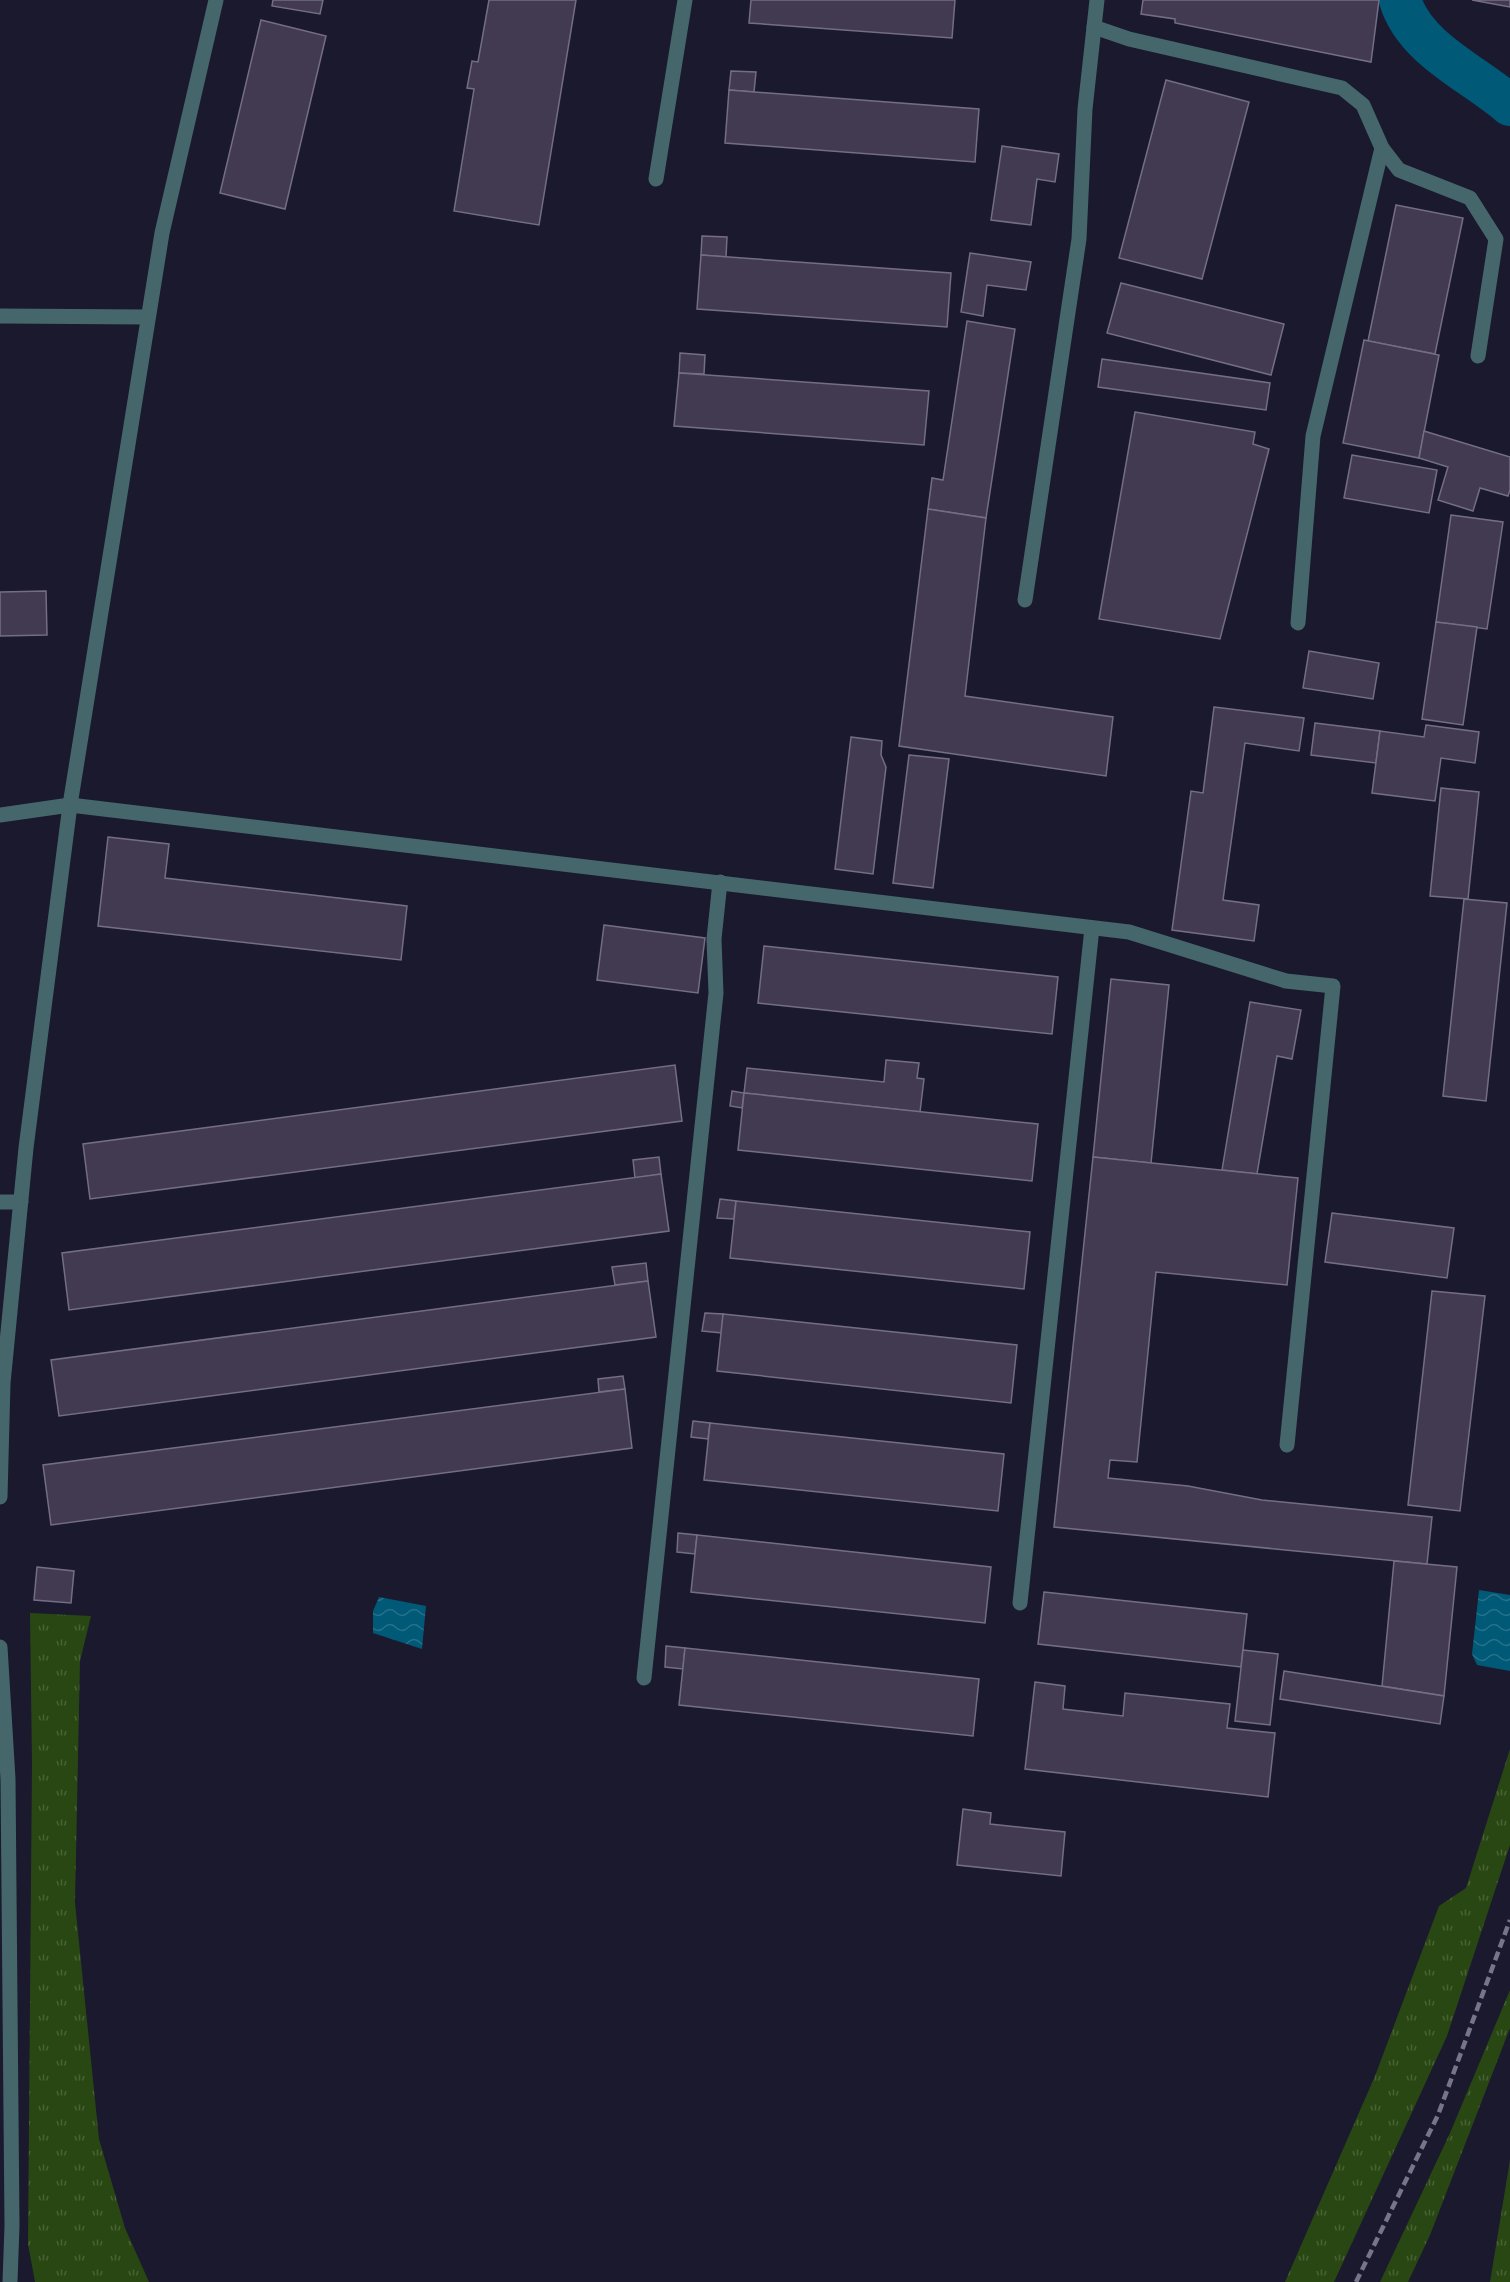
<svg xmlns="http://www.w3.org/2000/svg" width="1510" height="2282" font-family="'Asap Condensed',sans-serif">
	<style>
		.grass { fill: url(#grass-tufts) }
		.water { fill: url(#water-waves) }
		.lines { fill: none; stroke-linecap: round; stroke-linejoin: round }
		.canal { stroke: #005977; stroke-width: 42 }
		.building { fill: #423a51; stroke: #756d86; stroke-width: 1.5 }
		.minor { stroke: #45676b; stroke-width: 15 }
		.rail { stroke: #767688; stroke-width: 4.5; stroke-dasharray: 9 4.5; stroke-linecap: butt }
	</style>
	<defs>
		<pattern id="grass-tufts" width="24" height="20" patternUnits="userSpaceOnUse" patternTransform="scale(1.5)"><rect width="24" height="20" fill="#294712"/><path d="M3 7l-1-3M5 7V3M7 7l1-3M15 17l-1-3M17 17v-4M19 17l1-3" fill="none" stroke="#486135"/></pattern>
		<pattern id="water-waves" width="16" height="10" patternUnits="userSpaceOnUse" patternTransform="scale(1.5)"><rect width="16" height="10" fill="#005977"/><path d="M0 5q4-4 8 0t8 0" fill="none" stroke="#25718b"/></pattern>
	</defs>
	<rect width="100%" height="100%" fill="#1a192e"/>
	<g class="grass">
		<polygon points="30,1613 91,1616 80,1661 75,1903 99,2139 125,2228 149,2282 35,2282 28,2244 32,1763"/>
		<polygon points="1510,1749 1510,1845 1447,2036 1334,2282 1285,2282 1375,2076 1439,1906 1466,1888"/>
		<polygon points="1510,1990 1510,2028 1430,2235 1408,2282 1380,2282 1450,2133"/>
		<polygon points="1510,2160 1510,2282 1490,2282"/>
	</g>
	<g class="water">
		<polygon points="1479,1590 1510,1595 1510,1671 1477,1665 1472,1654"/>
		<polygon points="379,1597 426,1606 422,1649 373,1633 373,1611"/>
	</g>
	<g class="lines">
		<path class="canal" d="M1400,0C1415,49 1473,73 1510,105"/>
	</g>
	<g class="building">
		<polygon points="273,0 323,0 320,14 272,6"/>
		<polygon points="489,0 576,0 539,225 454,211 474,89 467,88 472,61 478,62"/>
		<polygon points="751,0 955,0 952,38 749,23"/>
		<polygon points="1143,0 1379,0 1371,62 1175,23 1175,19 1141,14"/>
		<polygon points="1472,0 1510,0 1510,7"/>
		<polygon points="261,20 326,36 285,209 220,193"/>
		<polygon points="731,71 756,72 754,92 729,90"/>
		<polygon points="1166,80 1249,102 1202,279 1119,258"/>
		<polygon points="729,90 979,109 975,162 725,143"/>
		<polygon points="1002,146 1059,154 1055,182 1037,179 1031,225 991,220"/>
		<polygon points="1396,205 1463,218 1435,354 1368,341"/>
		<polygon points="702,236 727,237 726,257 701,255"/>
		<polygon points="970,253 1031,262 1026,290 987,285 983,316 961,312"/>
		<polygon points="701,255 951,273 947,327 697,309"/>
		<polygon points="1121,283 1284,324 1271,375 1107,333"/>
		<polygon points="967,321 1015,329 986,518 928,509 932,478 943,480"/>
		<polygon points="1364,340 1439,355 1419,458 1343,443"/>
		<polygon points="680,353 705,355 704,374 679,373"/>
		<polygon points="1102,359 1270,383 1266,410 1098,387"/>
		<polygon points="679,373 929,391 924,445 674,426"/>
		<polygon points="1135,412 1255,432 1253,444 1269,449 1220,639 1099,619"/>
		<polygon points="1424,431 1510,457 1510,490 1508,496 1480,488 1473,511 1438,500 1448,467 1419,458"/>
		<polygon points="1352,455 1437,470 1429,513 1344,498"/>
		<polygon points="928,509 986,518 965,696 1113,717 1106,776 899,746"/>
		<polygon points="1451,515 1503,522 1487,629 1436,622"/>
		<polygon points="46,591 47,635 0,636 0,592"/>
		<polygon points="1436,622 1477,627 1463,725 1422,719"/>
		<polygon points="1309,651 1379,663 1373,699 1303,688"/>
		<polygon points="1214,707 1304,718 1299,751 1245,743 1223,900 1259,905 1254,941 1172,930 1191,791 1203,793"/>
		<polygon points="1315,723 1380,731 1376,763 1311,755"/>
		<polygon points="1426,725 1479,732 1475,763 1441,758 1435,801 1372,793 1380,731 1424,737"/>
		<polygon points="851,737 882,741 881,755 886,767 873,874 835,869"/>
		<polygon points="909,755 949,759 933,888 893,883"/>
		<polygon points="1441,788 1479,792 1468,899 1430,896"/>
		<polygon points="108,837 169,844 165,878 407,906 401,960 98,926"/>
		<polygon points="1464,899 1507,903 1486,1101 1443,1096"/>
		<polygon points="604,925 705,938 698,993 597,980"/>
		<polygon points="764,946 1058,977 1052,1034 758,1003"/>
		<polygon points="1111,979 1169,985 1151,1163 1093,1157"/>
		<polygon points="1250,1002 1301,1010 1292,1059 1277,1056 1257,1174 1222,1170"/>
		<polygon points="886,1060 919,1063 917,1078 924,1079 920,1112 744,1093 747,1068 884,1082"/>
		<polygon points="675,1065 682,1121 90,1199 83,1144"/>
		<polygon points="732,1091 744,1093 742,1108 730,1106"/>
		<polygon points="744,1093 1038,1124 1032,1181 738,1150"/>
		<polygon points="659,1157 661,1174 635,1178 633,1160"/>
		<polygon points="1093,1157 1298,1178 1287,1285 1156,1272 1137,1462 1110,1460 1108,1478 1188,1486 1262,1500 1432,1517 1427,1564 1054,1527"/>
		<polygon points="661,1174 669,1231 69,1310 62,1253"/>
		<polygon points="720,1199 736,1201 734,1219 717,1218"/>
		<polygon points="736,1201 1030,1232 1024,1289 730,1258"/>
		<polygon points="1332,1213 1454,1228 1447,1278 1325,1262"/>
		<polygon points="646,1263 648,1281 615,1285 612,1267"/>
		<polygon points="648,1281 656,1337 59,1416 51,1360"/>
		<polygon points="1432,1291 1485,1296 1460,1511 1408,1505"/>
		<polygon points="705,1313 723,1314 722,1333 702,1331"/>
		<polygon points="723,1314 1017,1345 1011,1403 717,1371"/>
		<polygon points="623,1376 625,1389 599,1392 598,1379"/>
		<polygon points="625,1389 632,1448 51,1525 43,1465"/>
		<polygon points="693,1421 710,1423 708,1439 691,1437"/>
		<polygon points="710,1423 1004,1454 998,1511 704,1480"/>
		<polygon points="678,1533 697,1535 695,1554 677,1552"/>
		<polygon points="697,1535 991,1567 985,1623 691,1592"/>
		<polygon points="1394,1561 1457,1567 1444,1696 1382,1686"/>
		<polygon points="37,1567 74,1571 71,1603 34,1600"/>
		<polygon points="1044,1592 1247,1614 1241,1667 1038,1644"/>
		<polygon points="666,1646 685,1648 683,1669 665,1667"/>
		<polygon points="685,1648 979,1679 973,1736 679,1705"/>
		<polygon points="1243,1650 1278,1654 1270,1725 1235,1721"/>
		<polygon points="1284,1671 1444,1696 1440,1724 1280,1699"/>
		<polygon points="1035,1682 1065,1686 1063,1709 1123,1716 1125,1693 1230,1704 1227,1728 1275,1733 1268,1797 1025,1769"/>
		<polygon points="963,1809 991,1813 990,1824 1065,1832 1061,1876 957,1865"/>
	</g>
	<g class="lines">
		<g class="minor">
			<polyline points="1094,27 1129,39 1342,88 1363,105 1382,148 1399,170 1470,198 1496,239 1478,356"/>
			<polyline points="656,179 685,0"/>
			<polyline points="0,316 147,317"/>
			<polyline points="1025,600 1079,239 1085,109 1097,0"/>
			<polyline points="1298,623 1313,436 1382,148"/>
			<polyline points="0,815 70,805 1129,932 1286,981 1333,986 1287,1445"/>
			<polyline points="0,1202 21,1202"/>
			<polyline points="0,1497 3,1383 26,1148 70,805 162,233 216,0"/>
			<polyline points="1020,1603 1092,928"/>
			<polyline points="0,1647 8,1779 12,2226 10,2282"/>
			<polyline points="644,1678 716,993 714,939 720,882"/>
		</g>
		<polyline class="rail" points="1356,2282 1438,2115 1510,1920"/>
	</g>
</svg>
